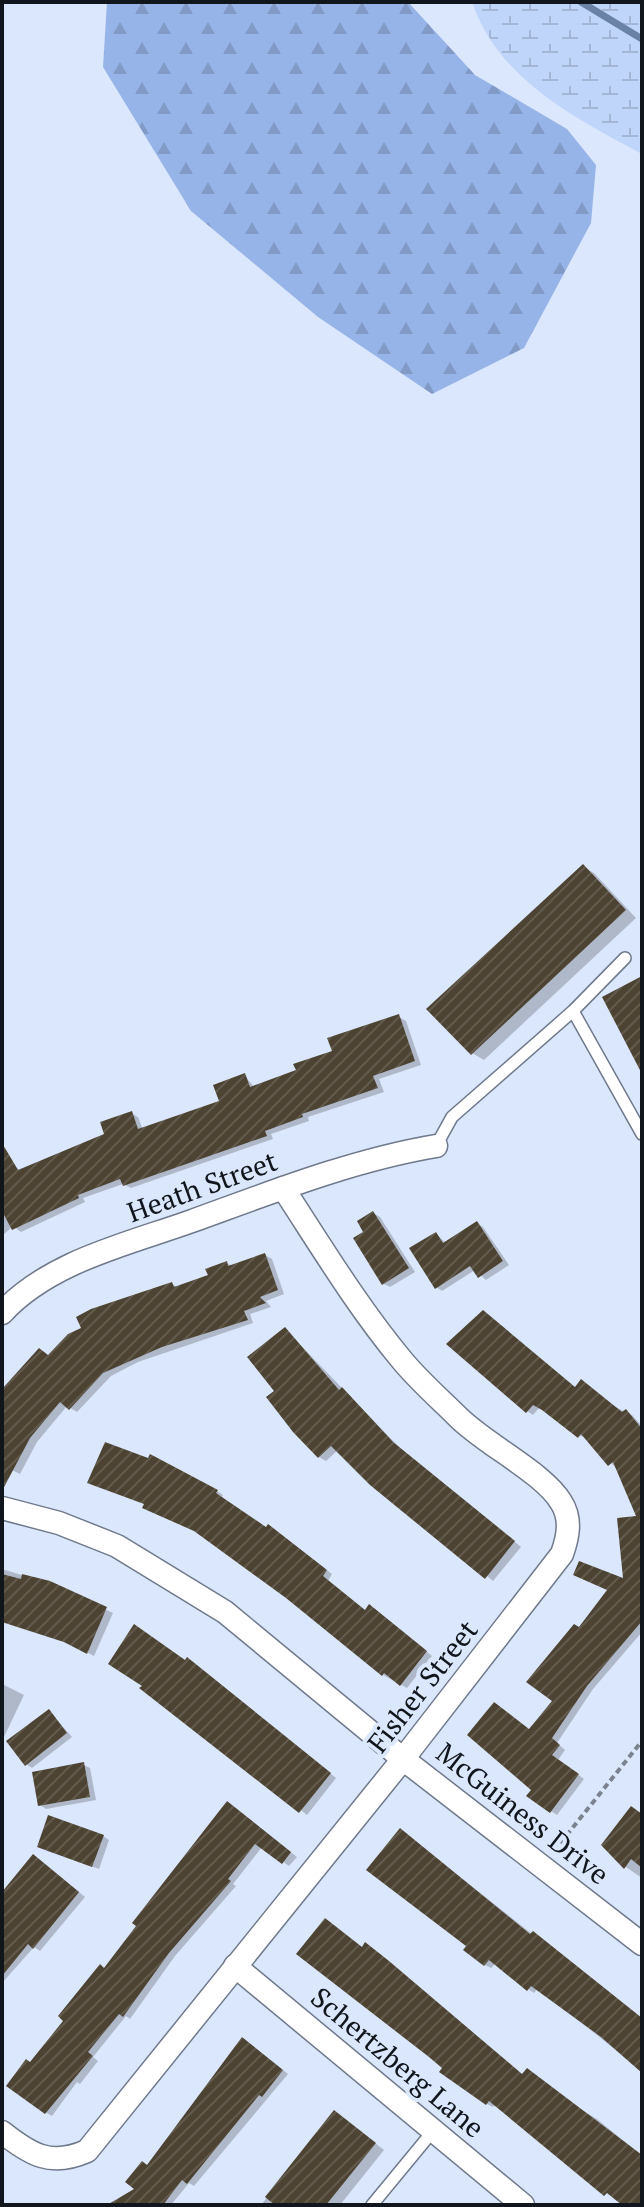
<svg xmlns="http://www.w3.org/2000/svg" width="644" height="2207" font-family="'PT Serif',serif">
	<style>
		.forest { fill: url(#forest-firs) }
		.wetland { fill: url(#wetland-marsh) }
		.shadow { fill: #0003 }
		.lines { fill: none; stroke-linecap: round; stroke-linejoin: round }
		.stream { stroke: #6b82a7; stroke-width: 7 }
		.building { fill: url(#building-hatch) }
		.lane-casing { stroke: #6f798c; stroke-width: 14 }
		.street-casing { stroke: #6f798c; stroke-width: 25 }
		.path { stroke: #7b8391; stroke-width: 4; stroke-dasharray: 6 4; stroke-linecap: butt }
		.lane { stroke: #fff; stroke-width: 11 }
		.street { stroke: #fff; stroke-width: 22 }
		.labels { text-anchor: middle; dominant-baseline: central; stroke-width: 8; stroke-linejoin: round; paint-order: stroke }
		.street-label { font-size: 28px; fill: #11151c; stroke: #dbe7fc }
	</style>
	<defs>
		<pattern id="forest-firs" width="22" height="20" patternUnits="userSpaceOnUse" patternTransform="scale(2)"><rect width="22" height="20" fill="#97b4e8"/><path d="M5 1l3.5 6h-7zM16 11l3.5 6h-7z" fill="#819ac6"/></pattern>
		<pattern id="wetland-marsh" width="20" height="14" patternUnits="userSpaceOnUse" patternTransform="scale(2)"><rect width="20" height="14" fill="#bfd5fa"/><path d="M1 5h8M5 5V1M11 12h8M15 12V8" fill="none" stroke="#a3b6d6"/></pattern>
		<pattern id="building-hatch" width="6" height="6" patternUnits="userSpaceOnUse" patternTransform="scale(2)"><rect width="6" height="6" fill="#4d4332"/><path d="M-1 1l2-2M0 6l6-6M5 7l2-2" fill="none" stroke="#625b4d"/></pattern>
	</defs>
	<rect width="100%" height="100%" fill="#dbe7fc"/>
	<polygon class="forest" points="107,2 408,2 475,75 567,129 596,165 591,223 524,348 432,394 318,317 191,211 103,67"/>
	<path class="wetland" d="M472,2H642V154C574,117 499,80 472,2Z"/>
	<g class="shadow">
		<polygon points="583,867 594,873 636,918 484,1060 472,1053 429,1009"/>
		<polygon points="399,1017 406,1021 421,1065 379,1079 384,1092 308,1117 309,1121 271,1134 273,1139 131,1188 123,1184 83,1198 85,1202 21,1232 13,1226 2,1236 2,1171 13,1165 21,1171 107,1135 131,1113 138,1117 143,1130 221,1102 245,1076 254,1087 298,1072"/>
		<polygon points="373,1213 380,1217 415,1272 390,1287 384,1284 366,1232"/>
		<polygon points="477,1223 483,1227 509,1265 486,1280 475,1270 442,1291 436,1287 436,1234 446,1243"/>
		<polygon points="265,1255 272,1259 284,1294 266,1301 271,1307 250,1314 253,1323 138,1362 111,1376 77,1412 67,1406 37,1442 20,1474 2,1465 2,1393 49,1357 172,1284 179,1288 210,1277 227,1263 232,1266"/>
		<polygon points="285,1329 400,1448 521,1547 493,1581 338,1450 326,1461 319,1457 269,1398 277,1391"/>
		<polygon points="449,1344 576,1388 632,1415 642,1426 642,1554 639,1518 616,1468 587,1437 579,1436 540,1407 533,1415 527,1411"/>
		<polygon points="217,1491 223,1495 221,1498 267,1529 275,1530 332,1574 328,1581 366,1611 376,1610 432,1656 407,1688 383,1675 287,1597 199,1532 151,1510"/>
		<polygon points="2,1569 48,1583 113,1613 94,1656 73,1645 2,1622"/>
		<polygon points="642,1571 642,1632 593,1689 557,1743 565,1750 558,1760 584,1779 557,1815 529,1796 533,1790 530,1731 555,1700 580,1629 625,1581"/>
		<polygon points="186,1662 194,1664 336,1778 307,1815 209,1737"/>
		<polygon points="2,1684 24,1695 3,1739 2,1739"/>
		<polygon points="49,1711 72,1737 32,1768 26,1764"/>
		<polygon points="84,1765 90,1768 96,1800 46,1809 40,1805"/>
		<polygon points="234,1807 297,1857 289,1866 262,1847 233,1884 236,1886 175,1956 130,2019 126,2016 93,2057 98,2061 80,2084 77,2082 52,2116 45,2112 31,2064"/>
		<polygon points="642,1815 642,1878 614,1859"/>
		<polygon points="407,1835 642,2021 642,2071 538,1988 534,1993 528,1989 496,1963 491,1968 485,1965 469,1946"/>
		<polygon points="103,1836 109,1840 99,1869 45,1850"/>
		<polygon points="40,1860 85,1897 40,1951 34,1947 2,1983 2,1897"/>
		<polygon points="249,2043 288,2074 194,2186 189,2183 171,2205 111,2205 138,2190 148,2167"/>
		<polygon points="442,2072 523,2075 597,2119 642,2156 642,2205 622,2205 496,2104 493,2107 487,2104"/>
		<polygon points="335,2112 384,2150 340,2205 261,2205"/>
	</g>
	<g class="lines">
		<polyline class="stream" points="581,2 642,39"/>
	</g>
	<g class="building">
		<polygon points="583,864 626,910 471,1055 426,1009"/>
		<polygon points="642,976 642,1074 602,997"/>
		<polygon points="399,1014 415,1061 373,1076 378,1088 302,1114 303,1117 265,1131 267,1136 123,1186 120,1179 78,1195 79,1198 12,1230 2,1211 2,1143 18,1170 104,1134 100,1122 132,1111 138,1129 193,1110 219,1101 213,1085 245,1073 250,1087 296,1070 293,1064 332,1051 327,1038"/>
		<polygon points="373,1211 409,1268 382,1285 353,1238 363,1232 357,1221"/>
		<polygon points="477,1221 503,1261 478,1278 470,1266 435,1289 409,1248 436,1232 443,1243"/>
		<polygon points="265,1253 278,1290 260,1297 266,1303 244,1311 248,1320 162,1347 103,1373 69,1410 60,1402 30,1438 2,1491 2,1389 39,1348 48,1355 68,1334 81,1328 76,1317 91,1309 172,1282 174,1287 208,1275 205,1269 227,1261 228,1266"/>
		<polygon points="483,1310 575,1387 581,1379 622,1412 626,1409 642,1429 642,1621 587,1686 552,1738 560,1745 552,1755 579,1774 550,1813 526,1796 531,1790 467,1735 494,1702 529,1729 552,1701 526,1682 574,1624 579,1627 607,1590 573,1575 579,1561 623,1578 617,1518 636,1516 613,1462 608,1466 581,1434 578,1438 542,1410 533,1405 526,1413 446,1344"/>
		<polygon points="285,1327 339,1390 342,1387 393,1442 515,1541 485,1579 370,1485 331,1446 318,1458 293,1432 266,1397 274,1391 247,1357"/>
		<polygon points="105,1442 148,1458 150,1454 218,1490 216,1493 266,1527 268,1524 327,1570 323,1576 365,1610 369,1604 427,1651 400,1686 384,1673 382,1676 286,1598 194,1531 142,1508 144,1504 87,1483"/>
		<polygon points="2,1574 21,1579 22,1574 50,1581 107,1607 87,1654 64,1642 2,1622"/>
		<polygon points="134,1624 185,1660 187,1657 331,1773 299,1813 139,1688 142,1686 108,1664"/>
		<polygon points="49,1709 67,1733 25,1766 6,1741"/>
		<polygon points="84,1762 90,1797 38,1806 32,1772"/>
		<polygon points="227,1801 291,1852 282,1864 255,1844 228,1879 231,1881 169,1953 123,2017 119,2014 88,2052 93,2056 45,2114 6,2086 26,2059 30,2062 63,2021 58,2016 100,1964 104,1968 136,1926 132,1923"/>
		<polygon points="631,1806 642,1814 642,1868 631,1859 624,1869 601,1845"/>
		<polygon points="48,1815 104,1835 92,1867 37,1847"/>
		<polygon points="400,1828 530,1934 533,1931 642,2018 642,2073 601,2037 531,1986 527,1991 489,1960 484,1966 463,1950 466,1946 366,1870"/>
		<polygon points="33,1854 79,1892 33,1949 28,1944 2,1976 2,1892"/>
		<polygon points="325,1918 362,1947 365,1942 389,1961 522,2074 527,2068 642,2155 642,2205 622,2205 607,2193 604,2196 489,2101 486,2105 439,2072 442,2068 429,2057 296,1954"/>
		<polygon points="242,2037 283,2070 262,2097 259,2095 187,2184 182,2180 163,2205 107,2205 134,2189 125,2182 142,2161 147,2165"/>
		<polygon points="334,2110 376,2143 326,2205 275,2205 265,2197"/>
	</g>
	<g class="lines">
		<defs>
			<g id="lane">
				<polyline points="573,1011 642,1134"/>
				<polyline points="436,1146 452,1117 573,1011 625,958"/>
				<polyline points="372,2205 433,2131"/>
			</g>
			<g id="street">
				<path d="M2,1313C50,1261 128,1244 192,1221C272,1192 353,1160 436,1146"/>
				<polyline points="2,1508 59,1523 117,1546 225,1612 403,1759 642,1944"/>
				<polyline points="235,1966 523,2205"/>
				<path d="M2,2132C31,2155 51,2167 87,2151L403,1759L562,1554C568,1537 572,1519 561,1502C543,1472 484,1444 457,1416C439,1398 418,1380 401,1359C357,1306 321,1246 283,1188"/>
			</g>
		</defs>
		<use href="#lane" class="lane-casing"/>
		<use href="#street" class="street-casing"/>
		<polyline class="path" points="554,1851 642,1741"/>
		<use href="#lane" class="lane"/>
		<use href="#street" class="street"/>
	</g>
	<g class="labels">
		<g class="street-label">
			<text transform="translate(202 1186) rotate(-20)">Heath Street</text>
			<text transform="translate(422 1686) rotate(-52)">Fisher Street</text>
			<text transform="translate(523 1813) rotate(38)">McGuiness Drive</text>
			<text transform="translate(398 2062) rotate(40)">Schertzberg Lane</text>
		</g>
	</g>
	<rect width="644" height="2207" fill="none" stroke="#11151c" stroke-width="8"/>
</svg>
